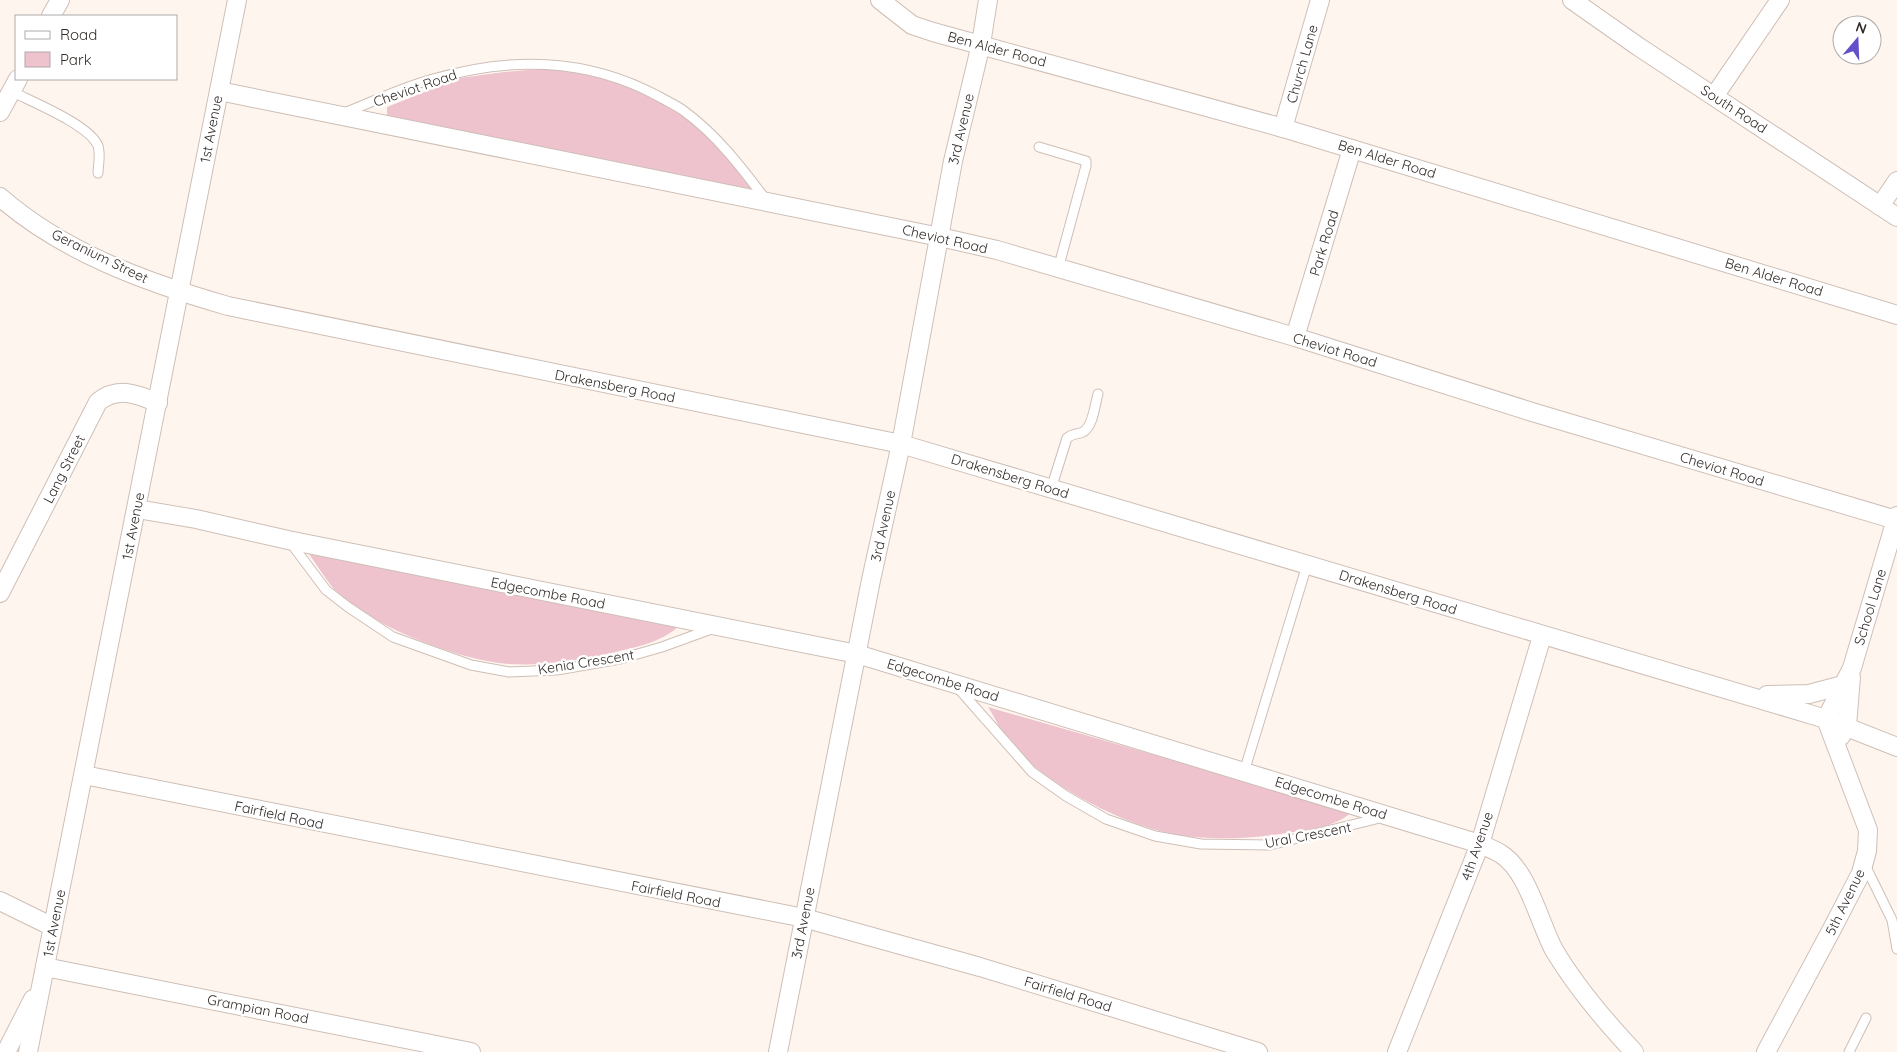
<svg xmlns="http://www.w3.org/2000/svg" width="1897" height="1052" font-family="Quicksand,sans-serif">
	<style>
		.green { fill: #eec3cd }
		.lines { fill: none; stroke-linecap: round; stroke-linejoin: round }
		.service-casing { stroke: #cebfb6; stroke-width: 11 }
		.minor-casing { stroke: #cebfb6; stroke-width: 20 }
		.service { stroke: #fff; stroke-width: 9 }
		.minor { stroke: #fff; stroke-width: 18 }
		.labels { text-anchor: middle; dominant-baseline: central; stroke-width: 5; stroke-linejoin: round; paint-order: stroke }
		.street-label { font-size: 14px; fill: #312b28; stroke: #fff }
	</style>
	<rect width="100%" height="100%" fill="#fff5ef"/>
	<g class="green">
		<polygon points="564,67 610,77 665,100 699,123 753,191 387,117 387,107 460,78 504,72"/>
		<path d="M309,554L680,625C661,643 636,647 611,653C578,661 543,666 509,664C461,661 364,624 333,588C324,577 317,565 309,554Z"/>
		<path d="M988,707L1352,812C1332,829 1306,830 1280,834C1247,839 1211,840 1178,835C1124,826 1049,786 1012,746C1002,735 996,719 988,707Z"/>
	</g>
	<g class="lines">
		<defs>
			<g id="service">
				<path d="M11,91C32,102 90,125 98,146C101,155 98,165 98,173"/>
				<path d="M344,113C373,102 402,87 433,79C510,57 585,57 658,96C666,101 676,105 684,111C717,135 742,168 766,200"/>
				<polyline points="1039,147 1086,161 1086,166 1058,269"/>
				<path d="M1051,489L1067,438C1073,433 1076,435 1083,432C1093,427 1095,404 1098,394"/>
				<polyline points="290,542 326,590 348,607 393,637 471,665 509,672 557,670 620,659 662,647 714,628"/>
				<polyline points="958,688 1032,772 1066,796 1106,819 1155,836 1201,844 1270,845 1384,817"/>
				<polyline points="1244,772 1307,565"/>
				<polyline points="1865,865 1892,920 1897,949"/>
				<polyline points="1849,1052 1866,1018"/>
			</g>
			<g id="minor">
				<polyline points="880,0 912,25 933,32 1283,128 1897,315"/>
				<polyline points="1572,0 1639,47 1897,217"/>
				<polyline points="51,16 60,0"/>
				<polyline points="219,91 940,237 997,250 1295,337 1532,412 1896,520"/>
				<polyline points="1715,95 1780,0"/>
				<polyline points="0,112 18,79"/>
				<polyline points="1283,128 1320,0"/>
				<path d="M0,197C64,253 148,283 228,306L901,444L1826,719L1897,747"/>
				<polyline points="1880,206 1897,181"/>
				<polyline points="1295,337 1352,149"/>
				<path d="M137,509L196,519L288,540L857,654L1480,844C1487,847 1495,850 1501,854C1528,871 1539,922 1554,950C1576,987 1605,1021 1634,1052"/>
				<path d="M0,593L98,402C118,386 137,394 158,403"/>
				<polyline points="1767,695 1809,694 1843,685"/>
				<polyline points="1826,719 1852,668 1897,516"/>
				<polyline points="1841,736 1847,726 1851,677"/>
				<polyline points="84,775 804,918 980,967 1258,1052"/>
				<polyline points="0,901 53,927"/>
				<polyline points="45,967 471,1052"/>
				<polyline points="6,1052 33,999"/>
				<polyline points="28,1052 237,0"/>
				<polyline points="778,1052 871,580 901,444 953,161 981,44 988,0"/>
				<polyline points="1397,1052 1480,844 1542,636"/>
				<polyline points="1766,1052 1832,929 1861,873 1867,851 1868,830 1826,719"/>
			</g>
		</defs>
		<use href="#service" class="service-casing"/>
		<use href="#minor" class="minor-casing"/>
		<use href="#service" class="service"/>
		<use href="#minor" class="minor"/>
	</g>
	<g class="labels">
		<g class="street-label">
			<text transform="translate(997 49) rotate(15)">Ben Alder Road</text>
			<text transform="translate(1302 64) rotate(-74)">Church Lane</text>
			<text transform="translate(415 88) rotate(-19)">Cheviot Road</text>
			<text transform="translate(1734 109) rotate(33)">South Road</text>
			<text transform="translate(211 129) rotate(-79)">1st Avenue</text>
			<text transform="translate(961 129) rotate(-77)">3rd Avenue</text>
			<text transform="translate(1387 159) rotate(17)">Ben Alder Road</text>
			<text transform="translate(945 239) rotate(13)">Cheviot Road</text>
			<text transform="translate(1324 243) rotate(-73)">Park Road</text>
			<text transform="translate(100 256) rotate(26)">Geranium Street</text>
			<text transform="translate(1774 277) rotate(17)">Ben Alder Road</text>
			<text transform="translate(1335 350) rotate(17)">Cheviot Road</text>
			<text transform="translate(615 386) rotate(11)">Drakensberg Road</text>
			<text transform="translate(64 469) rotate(-63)">Lang Street</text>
			<text transform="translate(1722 469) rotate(17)">Cheviot Road</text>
			<text transform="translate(1010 476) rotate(17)">Drakensberg Road</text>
			<text transform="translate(133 526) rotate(-79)">1st Avenue</text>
			<text transform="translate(883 526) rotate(-78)">3rd Avenue</text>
			<text transform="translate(1398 592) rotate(17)">Drakensberg Road</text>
			<text transform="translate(548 593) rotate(11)">Edgecombe Road</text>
			<text transform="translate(1870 607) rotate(-73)">School Lane</text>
			<text transform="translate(586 662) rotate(-9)">Kenia Crescent</text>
			<text transform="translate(943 680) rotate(17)">Edgecombe Road</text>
			<text transform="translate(1331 798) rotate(17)">Edgecombe Road</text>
			<text transform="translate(279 815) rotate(12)">Fairfield Road</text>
			<text transform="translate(1308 835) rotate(-11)">Ural Crescent</text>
			<text transform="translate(1477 846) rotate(-71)">4th Avenue</text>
			<text transform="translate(676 894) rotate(11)">Fairfield Road</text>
			<text transform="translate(1845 902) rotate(-64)">5th Avenue</text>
			<text transform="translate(54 923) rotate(-79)">1st Avenue</text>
			<text transform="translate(803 923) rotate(-79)">3rd Avenue</text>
			<text transform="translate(1068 994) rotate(17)">Fairfield Road</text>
			<text transform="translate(258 1009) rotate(11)">Grampian Road</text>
		</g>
	</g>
	<rect x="15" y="15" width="162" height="65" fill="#ffffff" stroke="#adaaa9"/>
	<rect x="25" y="31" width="25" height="8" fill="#ffffff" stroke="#adaaa9"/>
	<text x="60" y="40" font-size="15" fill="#312b28">Road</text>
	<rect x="25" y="52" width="25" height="15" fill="#eec3cd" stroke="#adaaa9"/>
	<text x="60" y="65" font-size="15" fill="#312b28">Park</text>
	<g transform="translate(1857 40) rotate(19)"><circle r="24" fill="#ffffff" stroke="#adaaa9"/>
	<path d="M0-4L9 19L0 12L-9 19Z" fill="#6450c9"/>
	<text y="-8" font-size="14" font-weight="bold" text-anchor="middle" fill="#312b28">N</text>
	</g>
</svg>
